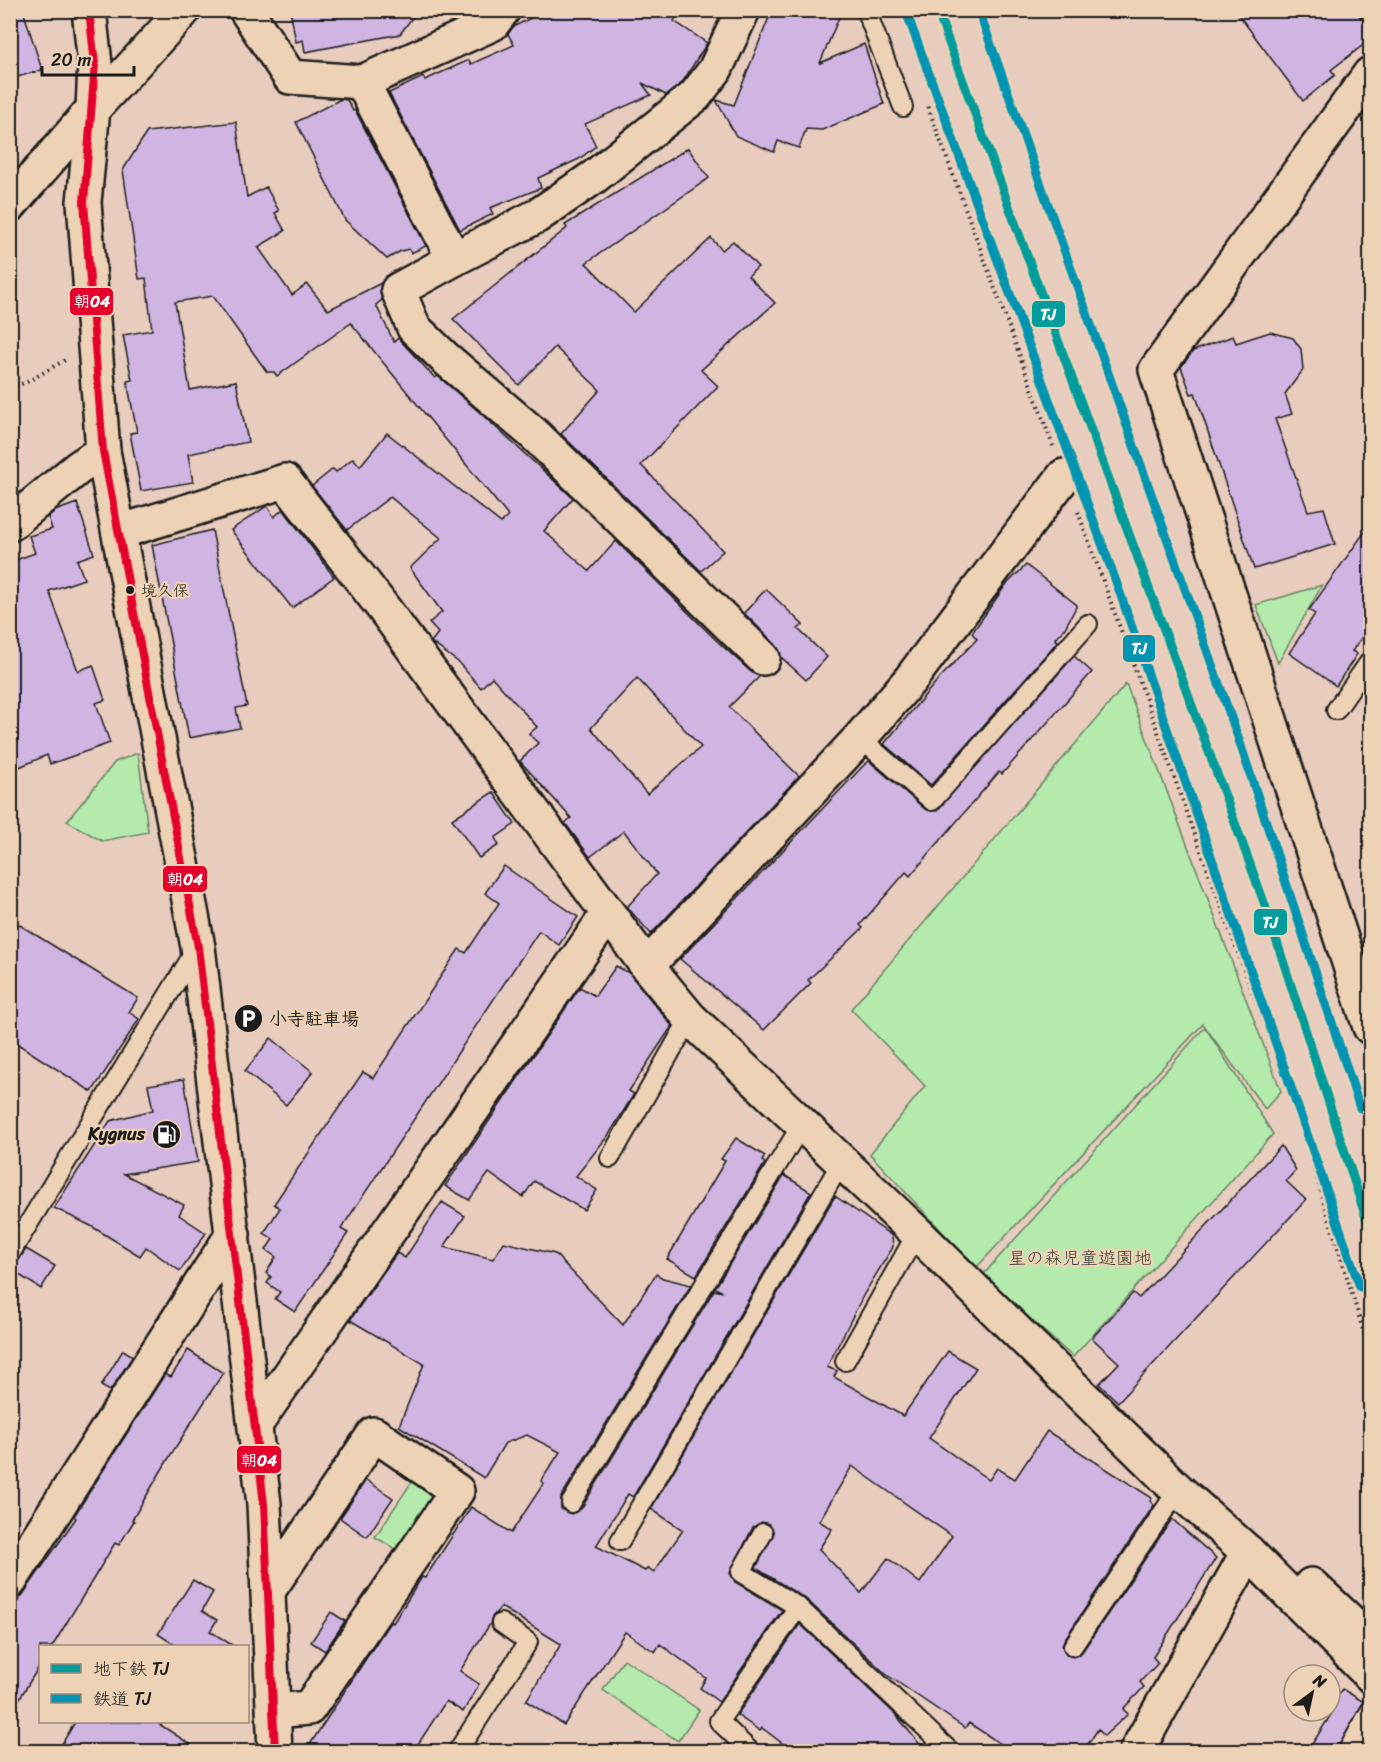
<svg xmlns="http://www.w3.org/2000/svg" width="1381" height="1762" font-family="Sriracha,'Klee One',sans-serif">
	<style>
		.green { fill: #b4ebad; stroke: #688464; stroke-width: 1.5 }
		.building { fill: #d0b5e3; stroke: #1c1c1c; stroke-width: 1.5; fill-rule: evenodd }
		.lines { fill: none; stroke-linecap: round; stroke-linejoin: round }
		.service-casing { stroke: #1c1c1c; stroke-width: 22 }
		.minor-casing { stroke: #1c1c1c; stroke-width: 38 }
		.tertiary-casing { stroke: #1c1c1c; stroke-width: 38 }
		.primary-casing { stroke: #1c1c1c; stroke-width: 38 }
		.path { stroke: #1c1c1c; stroke-width: 4; stroke-dasharray: 1.5 4.5; stroke-linecap: butt }
		.service { stroke: #eed2b5; stroke-width: 18 }
		.minor { stroke: #eed2b5; stroke-width: 33 }
		.tertiary { stroke: #eed2b5; stroke-width: 33 }
		.primary { stroke: #eed2b5; stroke-width: 33 }
		.bus-1-casing { stroke: #eed2b5; stroke-width: 12 }
		.bus-1 { stroke: #e4002b; stroke-width: 8 }
		.rail-1-casing { stroke: #eed2b5; stroke-width: 14 }
		.rail-1 { stroke: #0494b3; stroke-width: 9 }
		.metro-1-casing { stroke: #eed2b5; stroke-width: 14 }
		.metro-1 { stroke: #049c9c; stroke-width: 9 }
		.bus-dot { fill: #1c1c1c; stroke: #eed2b5; stroke-width: 2 }
		.labels { text-anchor: middle; dominant-baseline: central; stroke-width: 4.5; stroke-linejoin: round; paint-order: stroke }
		.bus-label { font-size: 16px; fill: #1c1c1c; stroke: #eed2b5; text-anchor: start }
		.poi-label { font-size: 18px; font-weight: bold; fill: #1c1c1c; stroke: #eed2b5; text-anchor: start }
		.park-label { font-size: 18px; fill: #3a4539; stroke: #eed2b5 }
		.line-badge { stroke: #eed2b5; stroke-width: 2 }
		.badge-label { font-size: 16px; text-anchor: middle; font-weight: bold; fill: #fff }
	</style>
	<rect width="100%" height="100%" fill="#e8ccbe"/>
	<filter id="ink" filterUnits="userSpaceOnUse"><feTurbulence type="fractalNoise" baseFrequency=".0167" numOctaves="2"/><feDisplacementMap in="SourceGraphic" scale="12" xChannelSelector="R" yChannelSelector="G"/><feConvolveMatrix kernelMatrix="1 2 1 2 8 2 1 2 1" color-interpolation-filters="sRGB"/></filter>
	<g filter="url(#ink)">
		<g class="green">
			<polygon points="1322,585 1278,663 1256,605"/>
			<polygon points="1126,684 1281,1091 1265,1109 1203,1024 976,1268 870,1154 925,1086 851,1009"/>
			<polygon points="138,753 148,832 102,841 67,821 115,762"/>
			<polygon points="1205,1027 1273,1134 1073,1357 982,1276"/>
			<polygon points="413,1480 441,1497 402,1553 375,1537"/>
			<polygon points="624,1659 699,1710 678,1741 603,1690"/>
		</g>
		<g class="building">
			<polygon points="10,10 23,10 42,70 10,79"/>
			<polygon points="290,10 418,10 400,34 305,52 303,40 296,42"/>
			<polygon points="546,10 680,10 674,21 707,43 682,83 666,95 642,83 651,95 585,124 596,146 579,159 538,178 541,188 490,208 493,214 460,230 389,93 423,77 425,80 469,60 471,64 514,45 508,34 513,27"/>
			<polygon points="772,10 842,10 820,63 864,44 884,104 822,130 806,129 799,148 778,141 774,152 736,136 716,100 734,105"/>
			<polygon points="1235,10 1355,10 1371,31 1371,39 1331,70 1335,75 1303,101"/>
			<polygon points="341,99 347,100 353,111 355,110 426,246 411,253 409,249 401,251 387,259 345,220 296,122"/>
			<path d="M236,122L247,197L266,187L279,211L275,213L285,231L258,247L292,295L307,284L328,310L381,283L382,300L376,305L394,342L398,338L435,378L438,376L478,411L573,498L544,531L589,571L616,541L718,642L750,671L760,676L729,707L799,776L651,934L627,907L657,874L624,831L590,857L565,823L571,818L520,761L538,743L529,734L537,727L492,677L481,688L458,662L431,642L438,633L429,623L442,612L410,568L441,538L390,497L347,530L312,486L333,469L336,472L353,458L360,466L387,433L501,523L508,516L351,323L277,376L274,372H267L213,296L175,302L190,390L236,381L248,442L188,454L193,482L141,491L130,433L137,432L127,381L132,380L123,335L152,330L146,278L139,279L123,170L147,132ZM637,678L701,747L647,794L591,728Z"/>
			<polygon points="688,148 709,178 586,263 634,312 711,238 722,250 733,241 758,267 748,276 775,303 701,370 718,386 641,465 723,551 701,571 561,434 600,390 555,347 519,385 453,319 567,228 565,225"/>
			<polygon points="1270,332 1293,338 1301,349 1303,370 1285,394 1292,414 1275,419 1308,511 1324,508 1335,544 1254,569 1195,393 1191,394 1181,367 1193,351 1233,336 1236,343"/>
			<polygon points="77,503 94,554 77,560 84,579 49,591 78,671 93,665 105,700 96,703 110,743 50,764 47,755 10,771 10,562 35,553 29,536 52,529 48,517 55,511"/>
			<polygon points="267,506 274,517 283,509 334,577 292,608 231,530"/>
			<polygon points="1371,523 1371,624 1352,651 1357,654 1336,686 1289,653 1315,614 1309,610"/>
			<polygon points="212,530 247,706 236,708 240,728 189,738 152,545"/>
			<polygon points="1026,565 1077,605 1065,628 1055,639 1058,641 931,785 884,744 936,682 977,639 972,633 1005,586"/>
			<polygon points="766,589 803,625 798,629 827,657 806,680 781,657 776,645 744,613"/>
			<polygon points="1074,656 1092,672 1002,774 999,772 910,876 906,872 860,925 863,928 808,980 811,983 764,1030 680,959 863,766 869,761 925,809 936,811"/>
			<polygon points="493,792 515,824 495,838 499,845 479,858 452,819"/>
			<polygon points="504,866 578,917 559,945 539,931 341,1229 348,1233 295,1312 275,1299 280,1292 267,1283 271,1277 266,1273 276,1257 266,1250 273,1239 264,1233 280,1208 274,1204 363,1072 373,1078 459,949 466,953 499,903 485,893"/>
			<polygon points="10,919 138,998 129,1012 139,1019 92,1092 10,1039"/>
			<polygon points="616,966 629,973 672,1026 629,1091 634,1094 610,1133 576,1176 597,1190 584,1210 534,1181 523,1197 489,1173 469,1200 445,1186 580,987 595,996"/>
			<polygon points="271,1038 313,1072 286,1105 245,1071"/>
			<polygon points="184,1079 198,1162 124,1174 184,1205 179,1215 206,1233 180,1271 146,1247 140,1256 91,1226 54,1208 110,1121 153,1110 148,1085"/>
			<polygon points="736,1138 765,1156 762,1161 765,1163 696,1276 667,1259 725,1161 721,1159"/>
			<polygon points="1281,1146 1296,1170 1286,1181 1306,1200 1118,1402 1099,1384 1119,1363 1092,1338 1133,1293 1139,1298"/>
			<path d="M784,1175L811,1192L633,1497L628,1494L596,1546L645,1571L648,1568L654,1572L683,1530L651,1509L835,1196L892,1236L893,1247L864,1294L827,1367L837,1371L834,1377L903,1416L948,1351L976,1368L929,1438L989,1480L997,1468L1015,1479L1047,1431L1152,1498L1150,1501L1154,1505L1064,1640L1062,1646L1066,1655L1073,1657L1082,1652L1172,1519L1216,1558L1153,1657L1158,1663L1140,1682L1144,1687L1123,1709L1128,1714L1104,1736L1098,1729L1083,1752H1013L969,1723L965,1728L887,1675L806,1599L756,1568L774,1533L769,1524L762,1522L753,1527L730,1573L735,1582L782,1610L719,1702L700,1688L706,1678L660,1644L655,1652L625,1632L564,1725L526,1701L561,1644L501,1607L492,1617L490,1624L460,1671L479,1684L463,1712L446,1701L413,1752H305L388,1625L391,1622L393,1623L422,1577L425,1578L471,1507L511,1533L544,1483L541,1481L560,1452L527,1435L505,1443L484,1478L399,1426L424,1364L350,1320L397,1253L405,1258L442,1202L465,1216L444,1247L493,1259L504,1242L555,1254L623,1325L656,1274L663,1278L691,1285L561,1497V1509L571,1514L581,1509L714,1290L723,1292L715,1288ZM852,1466L952,1536L920,1583L888,1558L861,1593L819,1549L832,1529L819,1521Z"/>
			<polygon points="26,1249 55,1266 41,1289 10,1269 10,1265 19,1260"/>
			<polygon points="123,1350 133,1356 110,1391 101,1386"/>
			<polygon points="188,1350 223,1373 170,1456 132,1520 134,1521 119,1545 115,1543 52,1647 40,1647 40,1665 10,1714 10,1613 76,1518 74,1516 165,1374 171,1377"/>
			<polygon points="366,1480 393,1498 367,1537 340,1518"/>
			<polygon points="193,1580 213,1592 202,1611 217,1620 210,1631 235,1647 178,1647 158,1634"/>
			<polygon points="331,1612 345,1621 325,1651 311,1642"/>
			<polygon points="800,1624 896,1715 926,1752 794,1752 762,1728 760,1731 737,1715"/>
			<polygon points="1342,1689 1364,1702 1336,1752 1307,1752 1332,1713 1329,1711 1330,1706"/>
			<polygon points="75,1722 156,1722 202,1752 57,1752"/>
		</g>
		<g class="lines">
			<defs>
				<g id="service">
					<polyline points="866,10 903,107"/>
					<polyline points="1336,710 1370,661"/>
					<polyline points="860,738 932,801 1088,624"/>
					<polyline points="610,1158 690,1018"/>
					<polyline points="10,1254 197,948"/>
					<polyline points="845,1361 917,1233"/>
					<polyline points="571,1503 801,1126"/>
					<polyline points="763,1533 741,1572 798,1607"/>
					<polyline points="620,1541 841,1163"/>
					<polyline points="1073,1646 1178,1490"/>
					<polyline points="457,1752 528,1642 501,1623"/>
					<polyline points="751,1752 719,1721 798,1607 951,1752"/>
					<polyline points="1347,1752 1370,1711"/>
				</g>
				<g id="minor">
					<polyline points="246,10 290,77 362,82 492,24 503,10"/>
					<polyline points="1370,74 1156,370 1370,1027"/>
					<polyline points="362,82 454,259 537,216 594,177 695,96 715,70 743,10"/>
					<polyline points="454,259 398,290 414,328 445,358 534,434 763,658"/>
					<polyline points="10,524 78,468 103,451"/>
					<polyline points="119,532 285,481 384,609 647,966 690,1018 917,1233 1178,1490 1248,1552 1370,1675"/>
					<polyline points="647,966 860,738 910,680 1064,476"/>
					<polyline points="255,1425 608,914"/>
					<polyline points="10,1581 233,1234"/>
					<polyline points="1311,1585 1370,1640"/>
					<polyline points="270,1588 374,1434 457,1491 309,1708 274,1711"/>
					<polyline points="1136,1752 1248,1552"/>
				</g>
				<polyline id="tertiary" points="93,109 84,202 103,451 198,947 264,1504 275,1752"/>
				<g id="primary">
					<polyline points="89,10 95,64 93,109"/>
					<polyline points="10,205 93,109 184,10"/>
				</g>
			</defs>
			<use href="#service" class="service-casing"/>
			<use href="#minor" class="minor-casing"/>
			<use href="#tertiary" class="tertiary-casing"/>
			<use href="#primary" class="primary-casing"/>
			<g class="path">
				<polyline points="928,107 1053,446"/>
				<polyline points="10,388 27,382 65,360"/>
				<polyline points="1078,512 1300,1123 1370,1353"/>
			</g>
			<use href="#service" class="service"/>
			<use href="#minor" class="minor"/>
			<use href="#tertiary" class="tertiary"/>
			<use href="#primary" class="primary"/>
			<defs>
				<polyline id="bus-1" points="89,10 95,64 84,202 103,451 198,947 264,1504 275,1752"/>
			</defs>
			<use href="#bus-1" class="bus-1-casing"/>
			<use href="#bus-1" class="bus-1"/>
			<defs>
				<g id="rail-1">
					<polyline points="907,14 1118,587 1360,1287"/>
					<polyline points="980,14 1239,740 1360,1108"/>
				</g>
			</defs>
			<use href="#rail-1" class="rail-1-casing"/>
			<use href="#rail-1" class="rail-1"/>
			<defs>
				<polyline id="metro-1" points="937,10 1265,905 1370,1230"/>
			</defs>
			<use href="#metro-1" class="metro-1-casing"/>
			<use href="#metro-1" class="metro-1"/>
		</g>
	</g>
	<defs>
		<symbol id="parking-disc" viewBox="-11 -11 22 22"><circle r="9.5" fill="#1c1c1c" stroke="#eed2b5"/><path d="M-3.5-5.5H1a3.5 3.5 0 0 1 0 7H-1V5.5H-3.5ZM-1-3.4V-.6H.8a1.4 1.4 0 0 0 0-2.8Z" fill="#fff"/></symbol>
		<symbol id="fuel-disc" viewBox="-11 -11 22 22"><circle r="9.5" fill="#1c1c1c" stroke="#eed2b5"/><path d="M-5.5-6h7V0h2V4h1.3V-2.5L3-4.5l.8-.8L6-3V5H2.5V1h-1V6h-7ZM-4.2-4.7v3.2H.2V-4.7Z" fill="#fff"/></symbol>
	</defs>
	<g fill-rule="evenodd">
		<use href="#parking-disc" x="232" y="1002" width="33" height="33"/>
		<use href="#fuel-disc" x="150" y="1118" width="33" height="33"/>
	</g>
	<circle class="bus-dot" cx="130" cy="590" r="5"/>
	<g class="labels">
		<g class="bus-label">
			<text x="141" y="590">境久保</text>
		</g>
		<g class="poi-label">
			<text x="269" y="1019">小寺駐車場</text>
			<text x="145" y="1134" text-anchor="end">Kygnus</text>
		</g>
		<g class="park-label">
			<text x="1080" y="1258">星の森児童遊園地</text>
		</g>
	</g>
	<g class="line-badge">
		<rect x="69" y="287" width="45" height="29" rx="6" fill="#e4002b"/>
		<rect x="1031" y="300" width="35" height="28" rx="6" fill="#049c9c"/>
		<rect x="1122" y="634" width="34" height="29" rx="6" fill="#0494b3"/>
		<rect x="162" y="865" width="46" height="28" rx="6" fill="#e4002b"/>
		<rect x="1253" y="908" width="35" height="28" rx="6" fill="#049c9c"/>
		<rect x="236" y="1445" width="46" height="29" rx="6" fill="#e4002b"/>
	</g>
	<g class="badge-label">
		<text x="92" y="307">朝04</text>
		<text x="1048" y="320">TJ</text>
		<text x="1139" y="654">TJ</text>
		<text x="185" y="885">朝04</text>
		<text x="1270" y="928">TJ</text>
		<text x="259" y="1466">朝04</text>
	</g>
	<rect width="1381" height="1762" fill="none" stroke="#eed2b5" stroke-width="36"/>
	<rect x="18" y="18" width="1345" height="1726" fill="none" stroke="#1c1c1c" stroke-width="2" filter="url(#ink)"/>
	<rect x="39" y="1645" width="210" height="78" fill="#eed2b5" stroke="#9a8978" stroke-width="1.5"/>
	<rect x="51" y="1664" width="30" height="9" fill="#049c9c" stroke="#9a8978" stroke-width="1.5"/>
	<text x="93" y="1675" font-size="18" fill="#1c1c1c">地下鉄 TJ</text>
	<rect x="51" y="1694" width="30" height="9" fill="#0494b3" stroke="#9a8978" stroke-width="1.5"/>
	<text x="93" y="1705" font-size="18" fill="#1c1c1c">鉄道 TJ</text>
	<g transform="translate(1312 1693) rotate(33)"><circle r="28" fill="#eed2b5" stroke="#9a8978" stroke-width="1.5"/>
	<path d="M0-4.5L10 22L0 15L-10 22Z" fill="#1c1c1c"/>
	<text y="-9" font-size="16" font-weight="bold" text-anchor="middle" fill="#1c1c1c">N</text>
	</g>
	<path d="M42 66v9h92v-9" fill="none" stroke="#1c1c1c" stroke-width="3"/>
	<text x="51" y="66" font-size="18" fill="#1c1c1c" stroke="#eed2b5" stroke-width="4.5" paint-order="stroke">20 m</text>
</svg>
